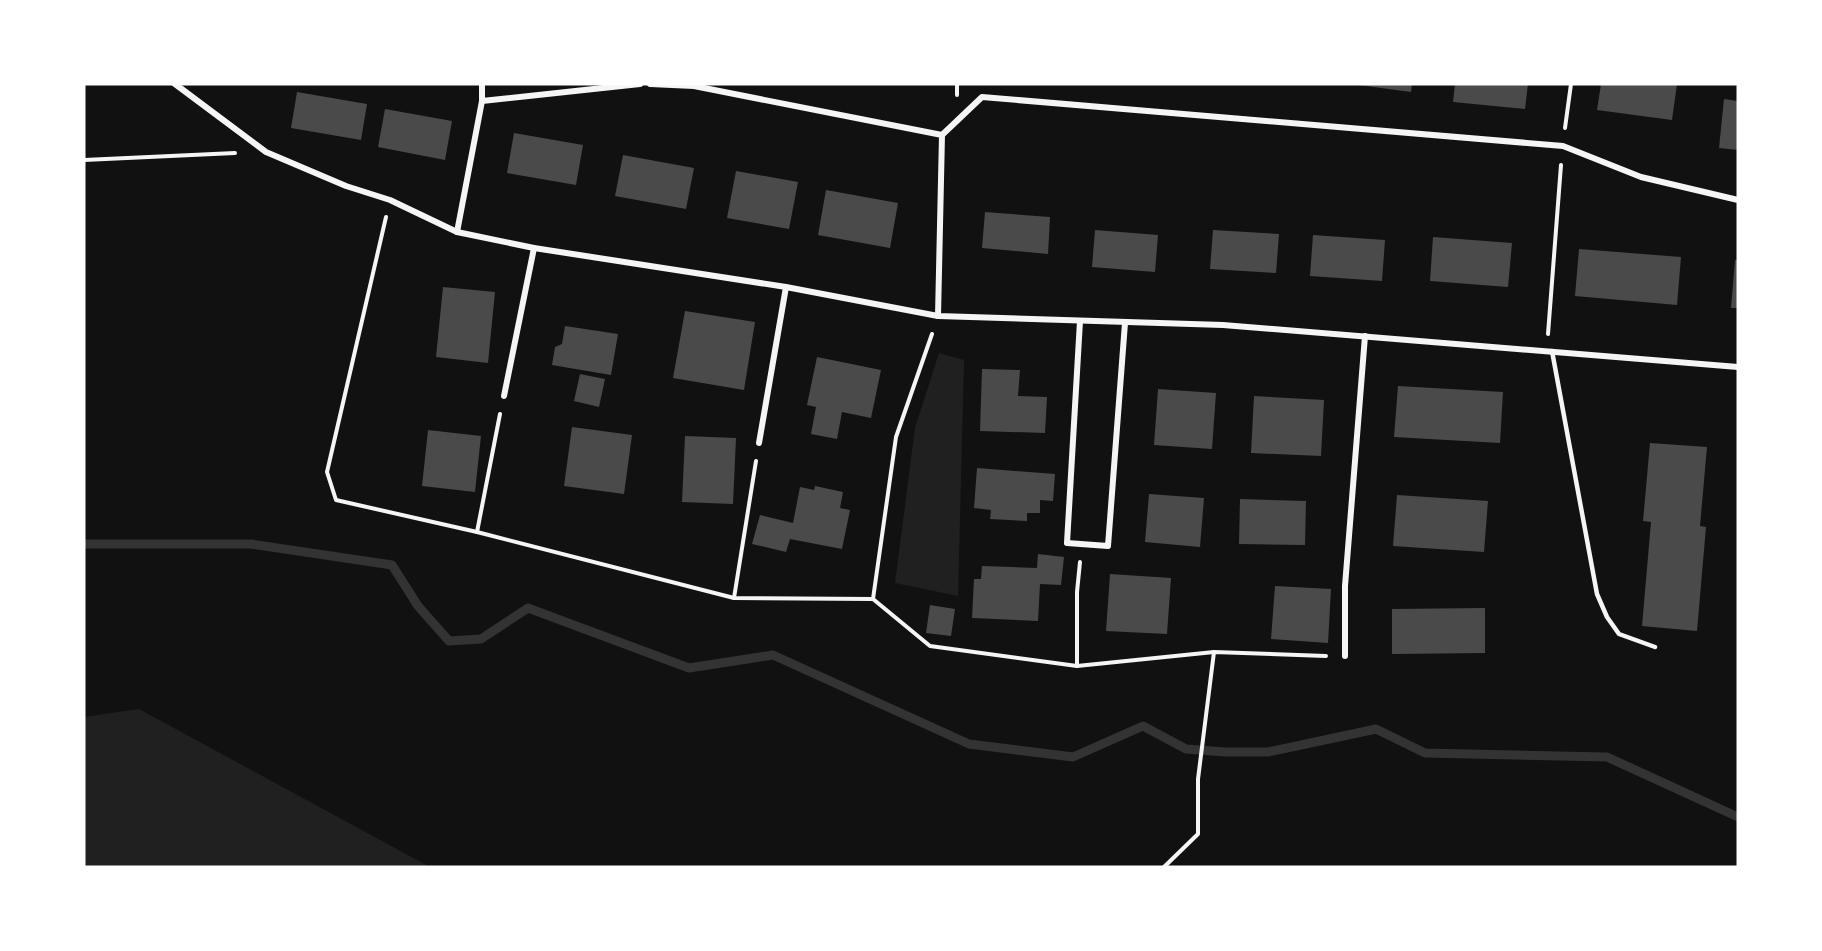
<svg xmlns="http://www.w3.org/2000/svg" width="1822" height="951" font-family="Lato,sans-serif">
	<style>
		.green { fill: #202020 }
		.lines { fill: none; stroke-linecap: round; stroke-linejoin: round }
		.stream { stroke: #333; stroke-width: 9 }
		.building { fill: #4a4a4a }
		.path { stroke: #f5f5f5; stroke-width: 4 }
		.service { stroke: #f5f5f5; stroke-width: 4.5 }
		.minor { stroke: #f5f5f5; stroke-width: 6 }
	</style>
	<rect width="100%" height="100%" fill="#111"/>
	<g class="green">
		<polygon points="939,353 964,360 958,596 895,583 915,428"/>
		<polygon points="139,709 430,867 84,867 84,717"/>
	</g>
	<g class="lines">
		<polyline class="stream" points="84,544 251,544 392,565 418,606 449,641 481,639 528,608 689,668 773,655 969,744 1073,757 1143,726 1186,749 1225,752 1268,752 1376,729 1425,753 1607,757 1738,817"/>
	</g>
	<g class="building">
		<polygon points="1351,84 1412,84 1411,92"/>
		<polygon points="1455,84 1528,84 1525,109 1453,102"/>
		<polygon points="1601,84 1677,84 1672,120 1597,110"/>
		<polygon points="297,92 367,104 361,140 291,128"/>
		<polygon points="1724,99 1738,101 1738,150 1719,148"/>
		<polygon points="385,109 452,121 445,160 378,147"/>
		<polygon points="514,133 583,145 576,185 507,173"/>
		<polygon points="623,155 694,168 686,209 615,196"/>
		<polygon points="736,171 798,182 789,229 727,218"/>
		<polygon points="826,190 898,203 890,248 818,235"/>
		<polygon points="985,212 1050,217 1048,254 982,248"/>
		<polygon points="1095,230 1158,235 1155,272 1092,267"/>
		<polygon points="1213,230 1279,234 1276,273 1210,269"/>
		<polygon points="1313,235 1385,240 1382,281 1310,276"/>
		<polygon points="1433,237 1512,243 1508,287 1430,281"/>
		<polygon points="1579,249 1681,257 1677,305 1575,296"/>
		<polygon points="1735,260 1738,260 1738,308 1731,308"/>
		<polygon points="443,287 495,292 488,363 436,357"/>
		<polygon points="685,311 755,322 744,390 673,378"/>
		<polygon points="565,326 618,334 611,375 552,365 555,347 562,344"/>
		<polygon points="817,357 881,370 871,418 842,412 837,439 811,434 816,407 807,405"/>
		<polygon points="982,369 1020,370 1018,396 1047,397 1045,433 980,431"/>
		<polygon points="580,374 605,379 599,407 574,401"/>
		<polygon points="1398,386 1503,392 1500,443 1394,437"/>
		<polygon points="1158,389 1216,393 1212,449 1154,445"/>
		<polygon points="1254,396 1324,400 1321,456 1251,453"/>
		<polygon points="572,427 632,435 624,494 564,486"/>
		<polygon points="428,430 481,436 475,492 422,486"/>
		<polygon points="685,436 736,438 733,504 682,502"/>
		<polygon points="1650,443 1707,447 1700,526 1706,527 1697,631 1642,626 1651,522 1643,521"/>
		<polygon points="977,468 1055,474 1053,501 1040,500 1040,513 1027,513 1027,521 990,519 991,510 974,508"/>
		<polygon points="815,486 843,492 840,508 850,510 842,549 790,539 786,552 752,544 760,515 793,523 800,487 814,490"/>
		<polygon points="1149,494 1204,498 1200,547 1145,542"/>
		<polygon points="1397,495 1488,501 1484,552 1393,546"/>
		<polygon points="1240,499 1306,501 1305,545 1239,544"/>
		<polygon points="1038,554 1064,557 1061,585 1040,584 1038,621 972,618 974,579 981,579 982,566 1037,568"/>
		<polygon points="1110,574 1171,578 1167,634 1106,631"/>
		<polygon points="1275,586 1331,589 1328,643 1271,639"/>
		<polygon points="930,605 955,609 951,636 926,633"/>
		<polygon points="1485,608 1485,653 1392,654 1392,609"/>
	</g>
	<g class="lines">
		<g class="path">
			<polyline points="957,95 957,84"/>
			<polyline points="1565,128 1571,84"/>
			<polyline points="84,160 235,153"/>
			<polyline points="386,217 327,472 336,500 477,532 734,598 873,599"/>
			<polyline points="932,334 896,437 873,599 930,646 1077,666 1214,652 1326,656"/>
			<polyline points="1548,334 1561,165"/>
			<polyline points="477,532 500,414"/>
			<polyline points="734,598 756,461"/>
			<polyline points="1077,666 1077,592 1080,562"/>
			<polyline points="1164,867 1198,834 1198,779 1214,652"/>
		</g>
		<polyline class="service" points="1552,351 1597,594 1607,617 1619,634 1655,647"/>
		<g class="minor">
			<polyline points="175,84 266,152 346,186 390,200 457,232 534,248 786,287 938,316 1223,325 1738,367"/>
			<polyline points="482,84 482,101 640,84"/>
			<polyline points="650,84 694,86 942,135 938,316"/>
			<polyline points="942,135 982,97 1563,146 1641,177 1738,200"/>
			<polyline points="457,232 482,101"/>
			<polyline points="1080,321 1067,543 1108,546 1125,323"/>
			<polyline points="504,396 534,248"/>
			<polyline points="759,443 786,287"/>
			<polyline points="1345,656 1345,586 1365,336"/>
		</g>
	</g>
	<rect width="1822" height="951" fill="none" stroke="#ffffff" stroke-width="171"/>
</svg>
